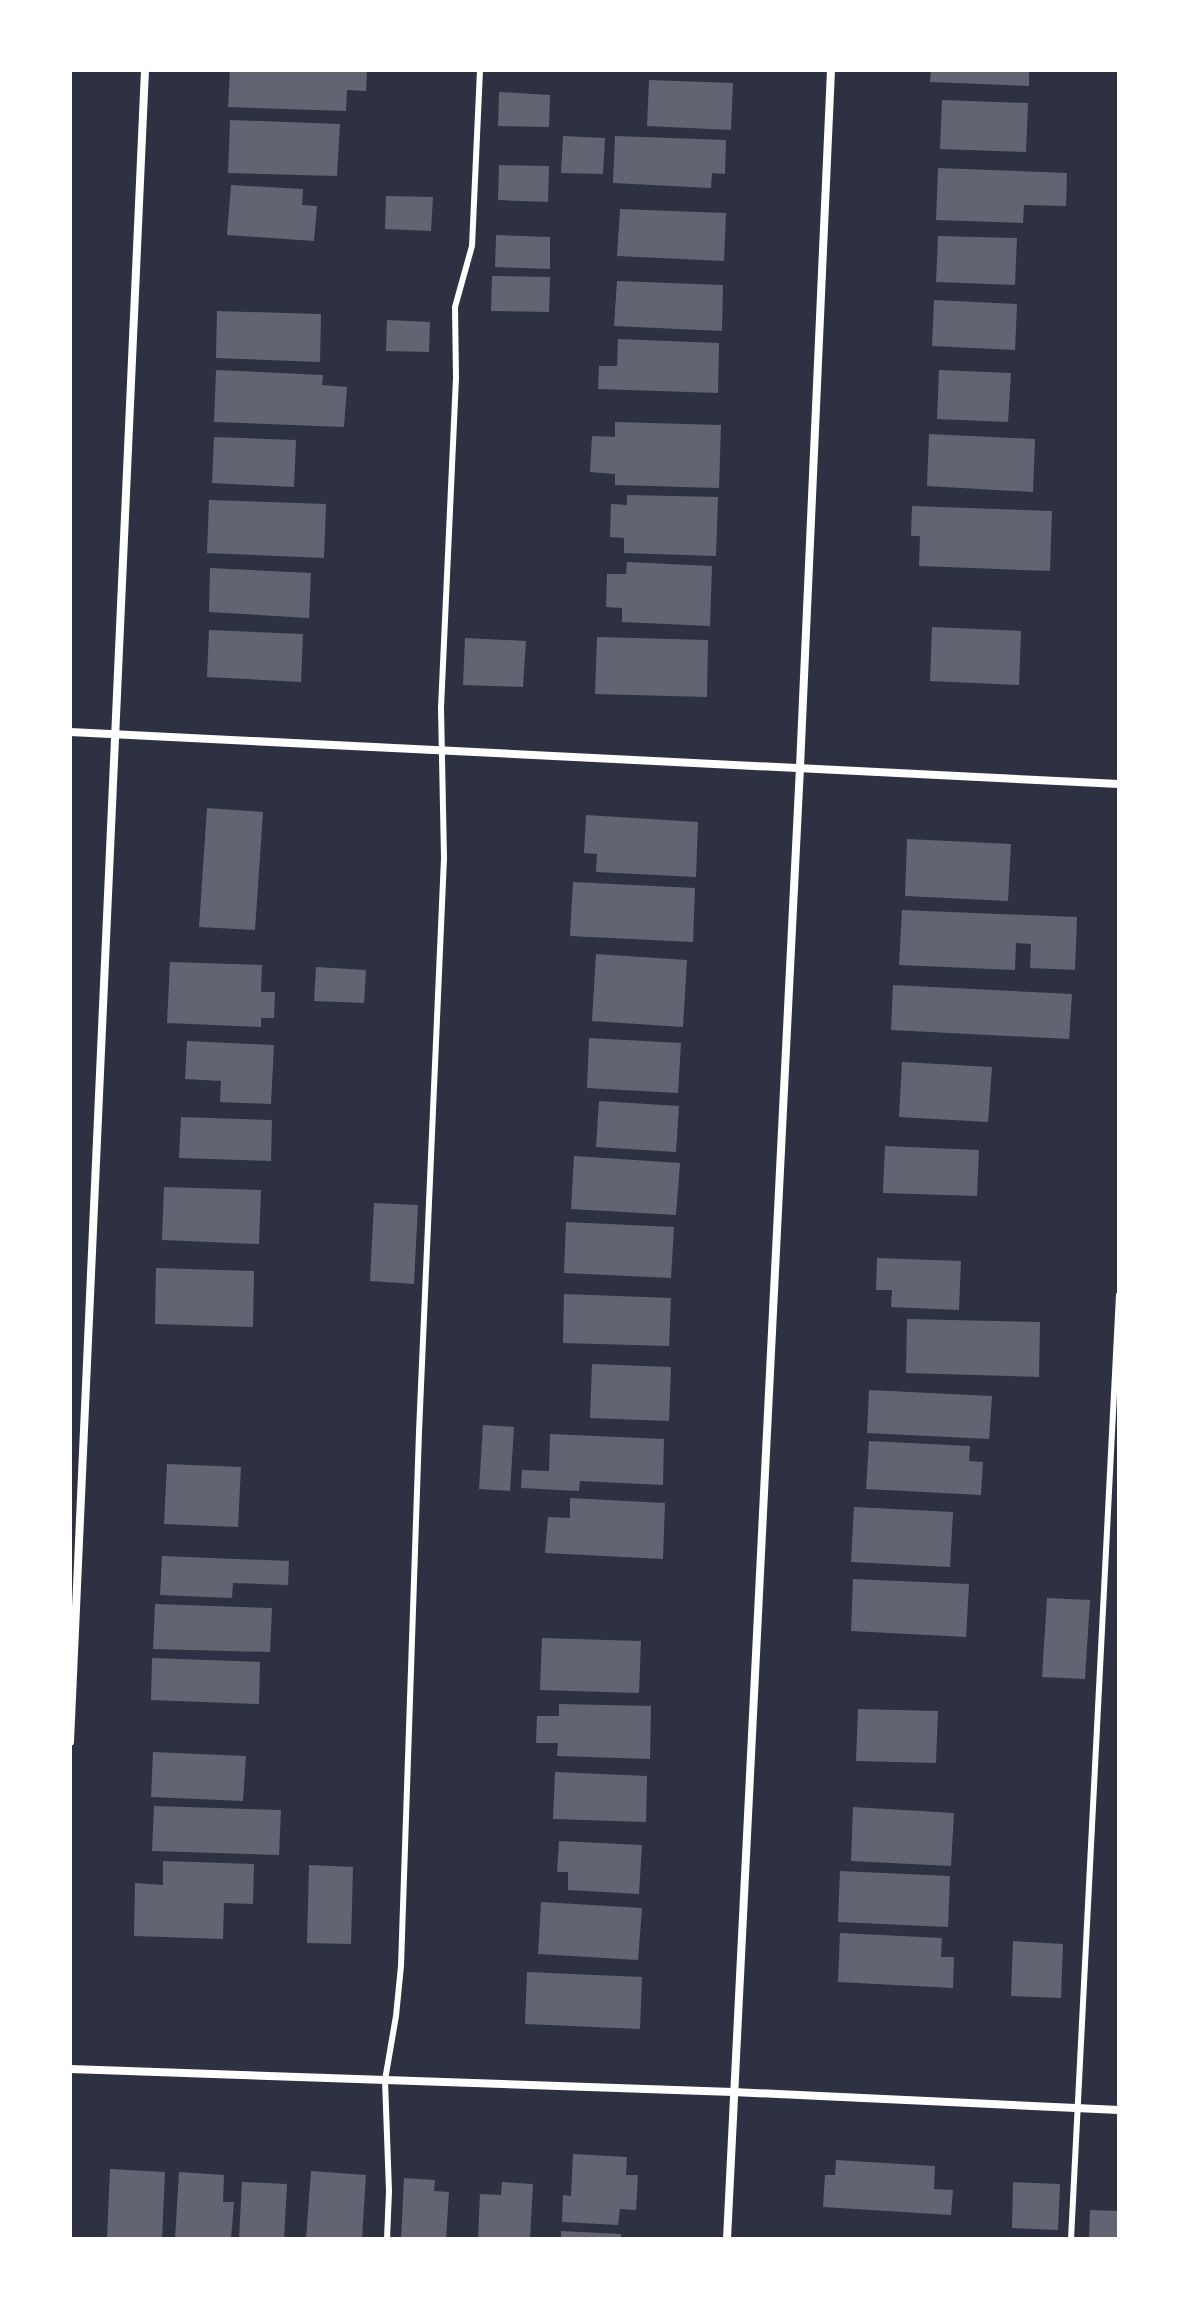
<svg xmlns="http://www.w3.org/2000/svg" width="1189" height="2309" font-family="Inter,sans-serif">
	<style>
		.building { fill: #626471 }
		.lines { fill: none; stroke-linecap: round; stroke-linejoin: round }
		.service { stroke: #fff; stroke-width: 6 }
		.minor { stroke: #fff; stroke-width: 8 }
	</style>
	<rect width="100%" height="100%" fill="#2d3142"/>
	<g class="building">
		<polygon points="230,70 367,70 366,91 347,90 346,111 228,107"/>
		<polygon points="931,70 1029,70 1029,86 930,82"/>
		<polygon points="649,80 733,83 731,130 647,126"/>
		<polygon points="499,92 550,95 549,127 498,126"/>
		<polygon points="942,100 1028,103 1026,152 940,149"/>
		<polygon points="230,120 340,124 337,176 228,173"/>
		<polygon points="563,136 605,138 603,174 561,173"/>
		<polygon points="615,136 726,140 725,174 712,173 711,188 613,183"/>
		<polygon points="499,165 549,166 548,202 498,200"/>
		<polygon points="938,168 1067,173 1066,206 1024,205 1023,223 936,220"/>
		<polygon points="231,185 303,189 302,205 317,206 314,241 227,235"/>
		<polygon points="386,196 433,197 431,231 385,229"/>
		<polygon points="620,209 726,213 724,261 617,256"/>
		<polygon points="496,235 550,237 550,269 495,267"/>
		<polygon points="938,236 1017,238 1015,285 936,282"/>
		<polygon points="492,276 550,277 549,312 491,311"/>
		<polygon points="617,281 723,285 722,331 614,326"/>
		<polygon points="934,300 1017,304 1015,350 932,346"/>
		<polygon points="217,311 321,314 320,362 216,358"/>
		<polygon points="387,320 430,322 429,352 386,351"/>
		<polygon points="618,339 719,343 718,393 598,389 599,366 617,366"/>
		<polygon points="216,370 323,375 322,385 347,387 344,427 214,422"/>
		<polygon points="939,370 1011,373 1008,422 937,419"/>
		<polygon points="615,422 721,425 719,488 615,485 615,474 590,472 592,436 615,437"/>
		<polygon points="929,434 1035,439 1033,492 927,486"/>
		<polygon points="214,437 296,440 294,487 212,483"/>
		<polygon points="627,495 718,497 716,556 624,553 624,538 610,537 611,504 627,505"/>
		<polygon points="209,500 326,504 324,558 207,553"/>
		<polygon points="912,506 1052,511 1050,571 919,566 920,536 911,536"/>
		<polygon points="627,562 712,566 710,626 622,622 622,608 606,607 607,574 626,574"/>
		<polygon points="210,568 311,573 309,618 209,612"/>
		<polygon points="932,627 1021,631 1019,685 930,681"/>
		<polygon points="209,630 303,634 301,682 207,677"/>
		<polygon points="597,637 708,640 707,697 595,694"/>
		<polygon points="465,638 526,641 523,687 463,685"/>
		<polygon points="207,808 263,812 255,930 199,927"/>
		<polygon points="586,815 698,822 696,877 596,872 597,854 584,853"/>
		<polygon points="907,839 1011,844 1008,901 905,896"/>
		<polygon points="573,882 695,888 693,942 570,936"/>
		<polygon points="902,910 1077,917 1075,970 1030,968 1031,944 1016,943 1015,970 899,965"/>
		<polygon points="596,954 687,960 683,1027 592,1021"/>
		<polygon points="170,962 262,965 261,992 275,992 274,1018 261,1018 261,1027 167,1023"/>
		<polygon points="316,967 366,970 364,1003 314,1001"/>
		<polygon points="893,985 1072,994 1069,1039 891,1030"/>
		<polygon points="589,1038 681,1043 678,1093 587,1088"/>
		<polygon points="187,1041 274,1045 271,1104 220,1102 221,1081 185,1079"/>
		<polygon points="902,1062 992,1067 988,1122 899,1117"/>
		<polygon points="599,1101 679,1106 676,1152 596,1147"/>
		<polygon points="181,1117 272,1120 271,1161 179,1158"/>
		<polygon points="885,1146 979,1150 977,1196 883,1193"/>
		<polygon points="574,1156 680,1163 676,1215 571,1209"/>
		<polygon points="164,1187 261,1190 259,1244 162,1240"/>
		<polygon points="374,1203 418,1205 414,1284 370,1281"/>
		<polygon points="566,1222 674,1227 671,1278 564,1273"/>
		<polygon points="877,1258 961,1261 959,1310 891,1307 892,1290 876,1290"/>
		<polygon points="156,1268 254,1271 253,1327 155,1324"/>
		<polygon points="564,1294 671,1298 669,1346 563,1343"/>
		<polygon points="907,1319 1040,1322 1039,1377 906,1373"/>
		<polygon points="592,1364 671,1367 669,1421 590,1418"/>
		<polygon points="869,1390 992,1396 989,1439 867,1433"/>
		<polygon points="483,1425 514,1427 510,1491 479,1489"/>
		<polygon points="550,1434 664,1439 663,1485 580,1481 579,1491 521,1488 522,1470 549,1471"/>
		<polygon points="869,1441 970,1446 969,1461 983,1462 981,1495 866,1489"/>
		<polygon points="167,1464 241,1467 238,1527 164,1524"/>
		<polygon points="570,1498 665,1503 663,1559 545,1553 548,1517 570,1518"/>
		<polygon points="854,1507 953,1512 950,1567 851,1562"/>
		<polygon points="162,1556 289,1561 288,1585 233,1583 232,1598 160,1595"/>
		<polygon points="853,1579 969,1584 966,1637 851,1631"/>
		<polygon points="1047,1598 1090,1600 1085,1679 1042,1677"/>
		<polygon points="155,1604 272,1608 270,1652 153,1649"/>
		<polygon points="542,1638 641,1641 639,1693 540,1690"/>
		<polygon points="152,1658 260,1662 259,1704 151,1700"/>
		<polygon points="559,1704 651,1706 650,1759 557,1756 558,1743 536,1743 537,1716 559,1716"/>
		<polygon points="858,1709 938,1711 936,1763 856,1761"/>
		<polygon points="153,1752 246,1756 243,1801 151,1797"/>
		<polygon points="555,1772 647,1776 646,1822 553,1819"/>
		<polygon points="154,1806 281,1810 279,1855 152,1851"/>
		<polygon points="853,1807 954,1813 951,1866 851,1861"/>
		<polygon points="559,1841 642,1845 639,1894 568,1890 568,1872 557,1872"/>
		<polygon points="163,1861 254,1864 253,1904 224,1903 223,1939 134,1936 135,1883 163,1885"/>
		<polygon points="309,1865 353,1867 351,1944 307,1943"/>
		<polygon points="840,1871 950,1876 948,1927 838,1922"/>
		<polygon points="541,1902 642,1908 638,1960 538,1954"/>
		<polygon points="840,1933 942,1938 941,1957 954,1957 953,1988 838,1982"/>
		<polygon points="1013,1941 1063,1944 1061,1998 1011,1996"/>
		<polygon points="527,1972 642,1977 640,2029 525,2024"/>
		<polygon points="573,2154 627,2157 626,2175 638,2175 636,2210 620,2209 618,2225 562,2222 563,2195 571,2196"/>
		<polygon points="836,2160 935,2166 934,2189 953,2190 951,2215 823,2207 825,2175 835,2175"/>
		<polygon points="110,2169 165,2172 162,2239 107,2239"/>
		<polygon points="311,2171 366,2175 362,2239 306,2239"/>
		<polygon points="179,2172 224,2175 223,2202 234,2202 231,2239 175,2239"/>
		<polygon points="404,2178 435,2180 434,2191 449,2192 446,2239 401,2239"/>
		<polygon points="242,2182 287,2184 284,2239 239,2239"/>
		<polygon points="502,2182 533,2184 530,2239 478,2239 480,2194 501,2195"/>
		<polygon points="1013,2182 1060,2184 1058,2230 1012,2228"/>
		<polygon points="1090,2210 1119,2211 1119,2239 1089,2239"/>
		<polygon points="561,2231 621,2234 621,2239 561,2239"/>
	</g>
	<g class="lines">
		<g class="service">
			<polyline points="387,2239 389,2191 385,2080 396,2016 401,1966 419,1432 444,858 441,708 456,378 455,307 472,246 480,70"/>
			<polyline points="1071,2239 1119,1295"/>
		</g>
		<g class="minor">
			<polyline points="70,732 1119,784"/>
			<polyline points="70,1742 145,70"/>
			<polyline points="70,2069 733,2092 1119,2110"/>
			<polyline points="727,2239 800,767 831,70"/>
		</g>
	</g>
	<rect width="1189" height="2309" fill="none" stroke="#ffffff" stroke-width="144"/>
</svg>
